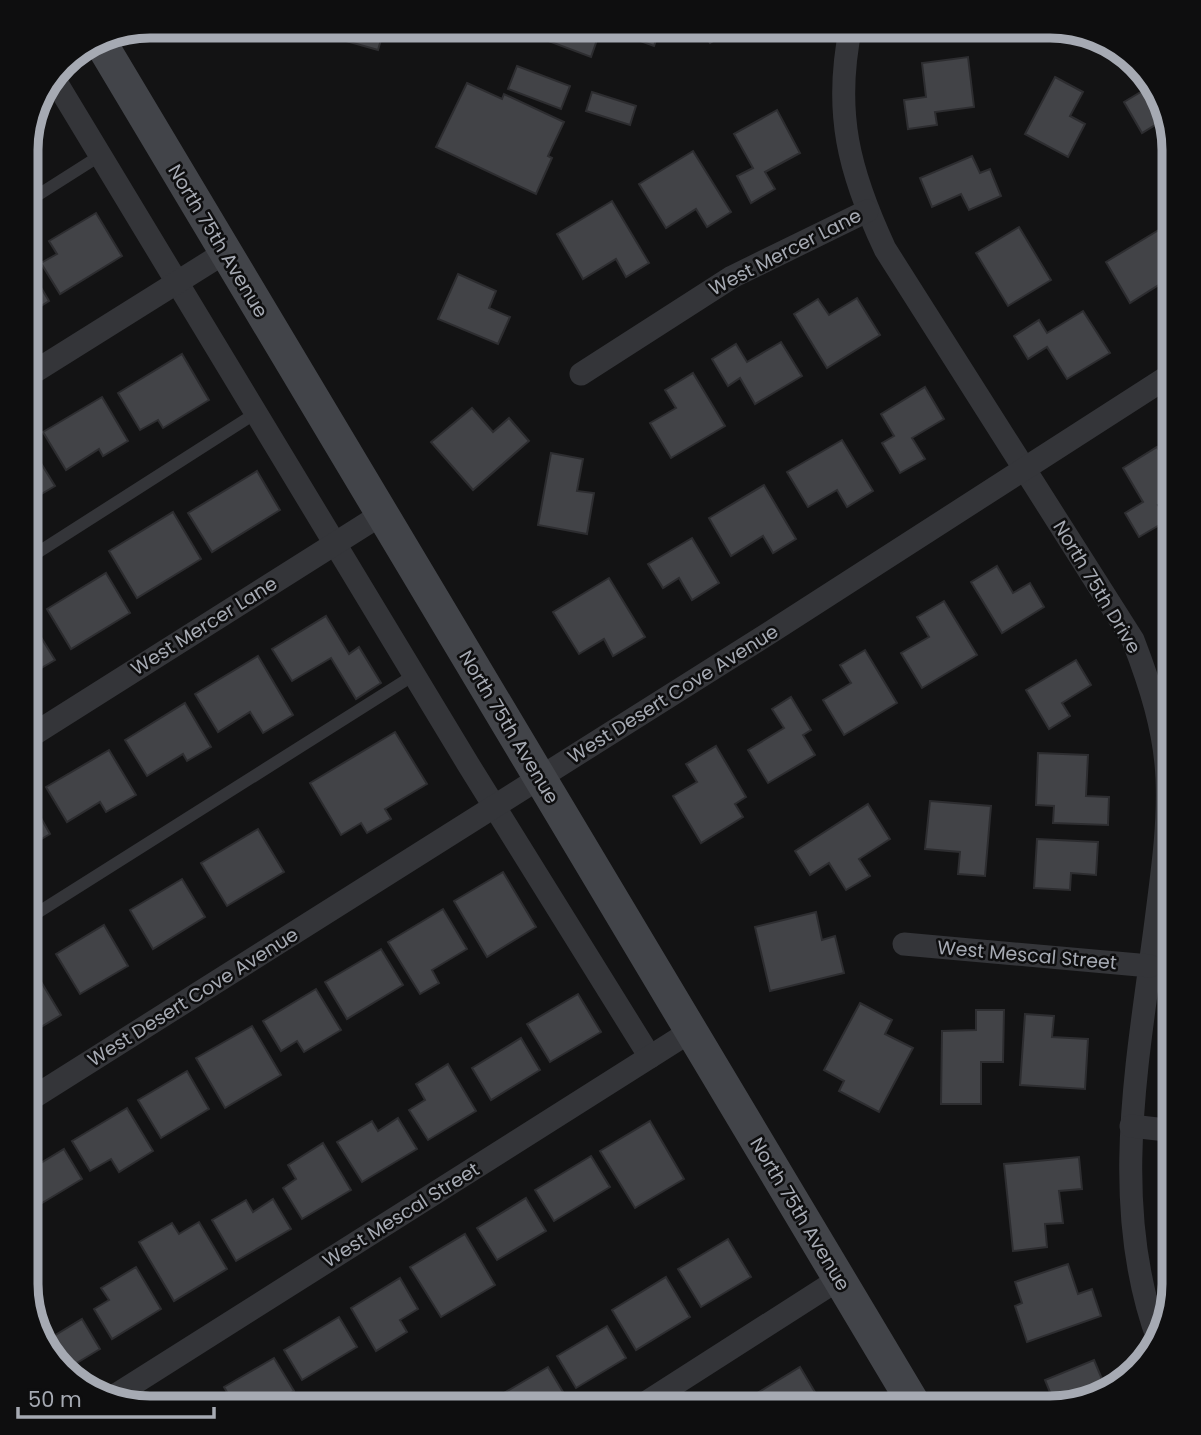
<svg xmlns="http://www.w3.org/2000/svg" width="1201" height="1435" font-family="Poppins,sans-serif">
	<style>
		.building { fill: #424347; stroke: #2d2d30; stroke-width: 2 }
		.lines { fill: none; stroke-linecap: round; stroke-linejoin: round }
		.lane { stroke: #343539; stroke-width: 12 }
		.street { stroke: #343539; stroke-width: 23 }
		.secondary { stroke: #424449; stroke-width: 33 }
		.labels { text-anchor: middle; dominant-baseline: central; stroke-width: 5; stroke-linejoin: round; paint-order: stroke }
		.street-label { font-size: 19px; fill: #a6aab3; stroke: #0e0e0f }
		.rim { fill: none; stroke: #a6aab3; stroke-width: 9 }
	</style>
	<rect width="100%" height="100%" fill="#131314"/>
	<g class="building">
		<polygon points="293,26 385,26 378,50"/>
		<polygon points="530,26 569,26 598,37 591,57 527,33"/>
		<polygon points="599,26 661,26 654,46"/>
		<polygon points="700,26 739,26 710,43"/>
		<polygon points="968,57 974,107 935,112 937,125 908,129 904,100 926,97 922,63"/>
		<polygon points="517,66 570,86 561,109 508,89"/>
		<polygon points="1055,77 1083,92 1070,116 1085,124 1068,157 1025,134"/>
		<polygon points="467,83 502,99 504,94 564,122 548,156 552,158 536,194 436,147"/>
		<polygon points="1154,84 1175,150 1174,154 1157,124 1142,133 1124,102"/>
		<polygon points="592,92 636,106 630,125 586,111"/>
		<polygon points="777,110 800,153 765,172 775,189 751,203 737,176 753,168 734,134"/>
		<polygon points="693,151 731,212 707,227 696,209 666,228 639,184"/>
		<polygon points="972,156 980,173 990,169 1001,196 969,210 961,194 932,207 920,178"/>
		<polygon points="612,201 649,263 626,277 616,259 583,279 557,234"/>
		<polygon points="96,213 122,256 60,294 41,263 57,254 49,241"/>
		<polygon points="1019,227 1051,280 1008,306 976,253"/>
		<polygon points="1162,228 1175,249 1175,298 1172,300 1162,283 1130,303 1106,262"/>
		<polygon points="27,264 49,301 27,315"/>
		<polygon points="458,274 496,291 489,308 510,317 498,344 438,319"/>
		<polygon points="857,298 880,335 827,368 794,314 818,299 829,315"/>
		<polygon points="1083,311 1110,353 1067,379 1047,347 1028,359 1014,336 1039,320 1047,333"/>
		<polygon points="781,342 802,376 755,404 740,378 728,386 712,359 736,344 747,362"/>
		<polygon points="182,354 209,400 163,428 158,420 140,430 118,393"/>
		<polygon points="693,373 725,426 671,458 650,423 676,408 665,390"/>
		<polygon points="925,387 944,419 912,438 925,459 900,473 882,443 894,436 881,414"/>
		<polygon points="102,397 128,441 103,456 99,449 66,470 43,432"/>
		<polygon points="472,408 493,432 509,418 529,441 473,490 431,442"/>
		<polygon points="26,439 55,486 26,503"/>
		<polygon points="842,440 873,491 847,507 837,490 808,507 787,472"/>
		<polygon points="1157,447 1175,477 1175,495 1158,505 1168,520 1139,537 1125,513 1143,502 1123,468"/>
		<polygon points="551,453 583,459 577,491 594,493 587,534 538,525"/>
		<polygon points="257,471 280,510 212,552 188,513"/>
		<polygon points="764,485 796,539 773,553 763,536 731,556 709,518"/>
		<polygon points="173,512 201,559 137,598 109,551"/>
		<polygon points="692,538 719,583 692,600 679,578 663,588 648,564"/>
		<polygon points="997,566 1013,593 1030,583 1044,607 1002,633 971,582"/>
		<polygon points="106,573 130,613 71,649 47,609"/>
		<polygon points="609,578 645,637 613,656 604,639 579,654 553,612"/>
		<polygon points="944,601 977,655 922,688 901,653 929,637 917,617"/>
		<polygon points="26,613 55,660 26,677"/>
		<polygon points="326,616 349,654 359,647 381,683 356,699 331,658 292,681 272,649"/>
		<polygon points="865,650 897,703 844,735 823,700 851,683 840,665"/>
		<polygon points="258,656 293,715 263,733 250,712 218,732 195,694"/>
		<polygon points="1076,660 1091,685 1062,703 1070,716 1049,729 1026,690"/>
		<polygon points="791,697 811,730 803,735 815,755 768,783 748,750 784,728 772,709"/>
		<polygon points="185,703 211,747 187,761 183,754 147,776 125,740"/>
		<polygon points="395,732 427,784 385,809 391,819 367,833 361,823 341,835 310,783"/>
		<polygon points="716,746 746,797 735,804 743,817 701,843 673,796 697,782 686,764"/>
		<polygon points="109,750 136,795 106,812 100,802 67,822 46,787"/>
		<polygon points="1038,753 1088,755 1086,796 1109,797 1108,825 1053,823 1054,806 1036,805"/>
		<polygon points="930,801 991,806 985,876 958,874 960,852 925,849"/>
		<polygon points="33,804 50,834 26,848 26,808"/>
		<polygon points="868,804 890,839 859,859 870,876 846,890 829,863 810,875 795,851"/>
		<polygon points="258,829 284,872 227,906 201,863"/>
		<polygon points="1037,839 1098,842 1096,875 1071,873 1070,890 1034,888"/>
		<polygon points="503,872 536,927 487,957 454,901"/>
		<polygon points="182,879 205,917 153,949 130,910"/>
		<polygon points="443,909 467,949 432,970 439,983 420,994 388,942"/>
		<polygon points="816,912 822,940 835,936 844,973 770,991 755,927"/>
		<polygon points="104,925 128,966 80,994 56,954"/>
		<polygon points="381,949 403,985 347,1019 325,982"/>
		<polygon points="34,970 61,1015 26,1036 26,975"/>
		<polygon points="316,989 341,1030 304,1052 297,1041 281,1051 263,1021"/>
		<polygon points="578,994 601,1032 550,1062 527,1024"/>
		<polygon points="860,1003 892,1020 885,1034 913,1048 879,1112 839,1091 844,1081 824,1070"/>
		<polygon points="976,1010 1004,1010 1003,1062 981,1062 981,1104 941,1104 942,1031 976,1030"/>
		<polygon points="1025,1014 1054,1016 1052,1037 1088,1039 1085,1089 1020,1085"/>
		<polygon points="252,1026 281,1075 225,1108 196,1058"/>
		<polygon points="521,1038 540,1070 491,1100 472,1068"/>
		<polygon points="448,1064 476,1111 428,1140 409,1110 425,1100 416,1084"/>
		<polygon points="187,1071 209,1109 161,1138 138,1100"/>
		<polygon points="127,1108 153,1151 119,1172 111,1159 90,1171 72,1141"/>
		<polygon points="398,1118 417,1149 362,1182 337,1142 372,1121 378,1131"/>
		<polygon points="650,1121 684,1179 635,1208 600,1151"/>
		<polygon points="323,1143 351,1190 302,1219 283,1188 296,1179 288,1165"/>
		<polygon points="64,1149 82,1179 27,1212 26,1172"/>
		<polygon points="591,1156 610,1187 554,1221 535,1190"/>
		<polygon points="1079,1157 1082,1189 1059,1191 1063,1223 1045,1224 1047,1247 1013,1251 1004,1164"/>
		<polygon points="526,1198 546,1231 497,1260 477,1228"/>
		<polygon points="273,1199 291,1229 236,1261 212,1220 246,1200 253,1212"/>
		<polygon points="199,1222 227,1269 174,1301 139,1242 172,1223 179,1234"/>
		<polygon points="465,1234 495,1285 441,1317 410,1267"/>
		<polygon points="728,1239 751,1277 701,1307 678,1269"/>
		<polygon points="1068,1264 1078,1294 1092,1289 1101,1316 1027,1342 1015,1306 1022,1303 1015,1282"/>
		<polygon points="136,1267 161,1309 112,1339 94,1309 109,1300 101,1288"/>
		<polygon points="666,1277 690,1317 636,1350 612,1310"/>
		<polygon points="400,1278 418,1309 400,1320 407,1332 376,1351 351,1308"/>
		<polygon points="339,1317 357,1347 302,1380 284,1350"/>
		<polygon points="82,1319 100,1349 65,1370 47,1354 44,1342"/>
		<polygon points="607,1326 626,1358 576,1388 557,1356"/>
		<polygon points="274,1358 294,1391 264,1409 237,1409 224,1387"/>
		<polygon points="1094,1360 1104,1384 1118,1378 1122,1386 1056,1407 1045,1380"/>
		<polygon points="548,1367 566,1397 547,1409 497,1409 492,1400"/>
		<polygon points="800,1367 819,1399 802,1409 762,1409 754,1395"/>
		<polygon points="213,1397 220,1409 194,1409"/>
	</g>
	<g class="lines">
		<g class="lane">
			<polyline points="27,202 101,155"/>
			<polyline points="26,560 256,413"/>
			<polyline points="26,920 414,675"/>
		</g>
		<g class="street">
			<path d="M851,26C833,112 849,172 885,249L1133,640C1150,684 1165,730 1167,778C1169,827 1162,873 1156,921C1138,1060 1108,1206 1159,1342"/>
			<polyline points="53,77 468,764 650,1057"/>
			<polyline points="581,374 732,277 867,211"/>
			<polyline points="26,377 224,253"/>
			<polyline points="26,739 382,514"/>
			<polyline points="904,944 1150,966"/>
			<polyline points="26,1102 774,630 1175,372"/>
			<polyline points="1131,1126 1175,1131"/>
			<polyline points="111,1398 691,1031"/>
			<polyline points="636,1409 839,1279"/>
		</g>
		<polyline class="secondary" points="102,45 917,1409"/>
	</g>
	<g class="labels">
		<g class="street-label">
			<text transform="translate(218 241) rotate(59)">North 75th Avenue</text>
			<text transform="translate(785 252) rotate(-27)">West Mercer Lane</text>
			<text transform="translate(1097 587) rotate(59)">North 75th Drive</text>
			<text transform="translate(204 626) rotate(-32)">West Mercer Lane</text>
			<text transform="translate(673 694) rotate(-32)">West Desert Cove Avenue</text>
			<text transform="translate(509 727) rotate(59)">North 75th Avenue</text>
			<text transform="translate(1027 955) rotate(5)">West Mescal Street</text>
			<text transform="translate(193 997) rotate(-32)">West Desert Cove Avenue</text>
			<text transform="translate(800 1214) rotate(59)">North 75th Avenue</text>
			<text transform="translate(401 1215) rotate(-32)">West Mescal Street</text>
		</g>
	</g>
	<path d="M0 0H1201V1435H0ZM150 38H1050A112 112 0 0 1 1162 150V1284A112 112 0 0 1 1050 1396H150A112 112 0 0 1 38 1284V150A112 112 0 0 1 150 38Z" fill="#0e0e0f" fill-rule="evenodd"/>
	<path class="rim" d="M150 38H1050A112 112 0 0 1 1162 150V1284A112 112 0 0 1 1050 1396H150A112 112 0 0 1 38 1284V150A112 112 0 0 1 150 38Z"/>
	<path d="M18 1407v10h196v-10" fill="none" stroke="#a6aab3" stroke-width="3.5"/>
	<text x="28" y="1407" font-size="21" fill="#a6aab3" stroke="#0e0e0f" stroke-width="5" paint-order="stroke">50 m</text>
</svg>
